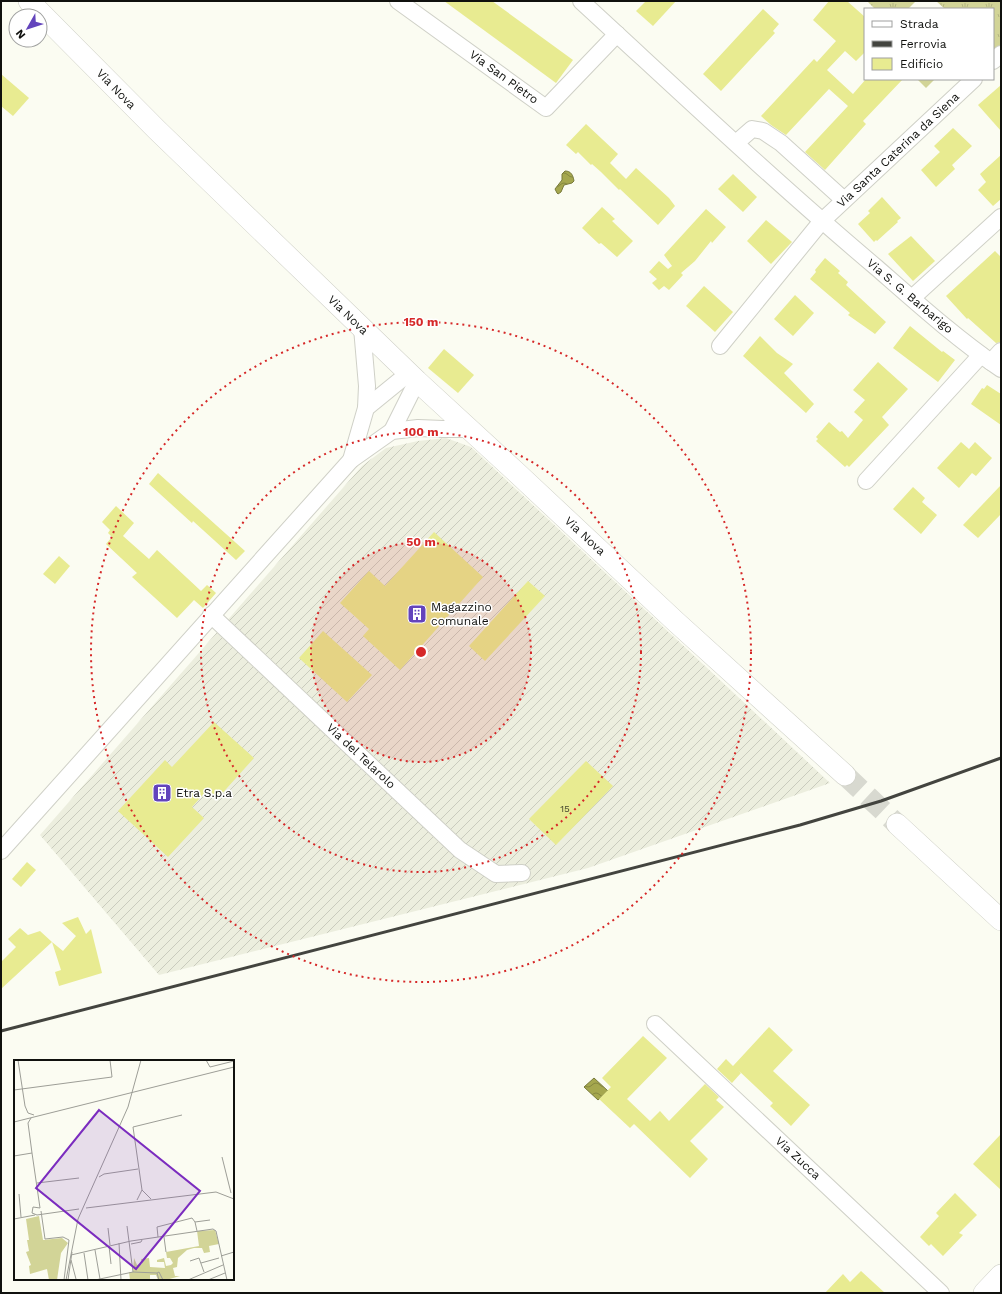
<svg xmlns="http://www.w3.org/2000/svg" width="1002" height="1294" font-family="'Work Sans',sans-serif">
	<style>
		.industrial { fill: url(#industrial-furrows) }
		.park { fill: url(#park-tufts) }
		.water { fill: url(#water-waves); stroke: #787a3b }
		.building { fill: #e8eb91 }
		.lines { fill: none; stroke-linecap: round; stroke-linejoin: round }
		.tertiary-tunnel { stroke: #d8d9d0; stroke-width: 21; stroke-dasharray: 21 10; stroke-linecap: butt }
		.minor-casing { stroke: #cfd0c7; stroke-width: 18 }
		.tertiary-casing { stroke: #cfd0c7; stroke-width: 22 }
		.minor { stroke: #fff; stroke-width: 16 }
		.tertiary { stroke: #fff; stroke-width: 21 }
		.rail { stroke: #43443f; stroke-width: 3 }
		.ring { fill: none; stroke: #d62828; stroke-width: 2; stroke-dasharray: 2 4 }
		.labels { text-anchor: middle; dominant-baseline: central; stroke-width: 3; stroke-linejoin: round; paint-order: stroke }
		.number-label { font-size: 10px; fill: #46482f }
		.street-label { font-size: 12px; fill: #10110e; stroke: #fff }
		.poi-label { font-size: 12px; fill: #10110e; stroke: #fff; text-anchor: start }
		.inset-road { fill: none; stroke: #9d9e97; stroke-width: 1 }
		.view { fill: #7b2cbf; fill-opacity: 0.15; stroke: #7b2cbf; stroke-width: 2 }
		.inset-edge { fill: none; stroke: #10110e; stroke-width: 2 }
		.centre { fill: #d62828; stroke: #fff; stroke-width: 2 }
		.ring-label { font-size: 12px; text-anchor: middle; font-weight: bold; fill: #d62828; stroke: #fff; stroke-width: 3; stroke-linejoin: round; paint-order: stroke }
	</style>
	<defs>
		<pattern id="industrial-furrows" width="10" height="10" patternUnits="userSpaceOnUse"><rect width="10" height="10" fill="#eceede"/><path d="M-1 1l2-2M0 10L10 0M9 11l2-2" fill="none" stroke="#c9cbbd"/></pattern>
		<pattern id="park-tufts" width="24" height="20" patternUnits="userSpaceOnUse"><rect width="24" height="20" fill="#d2d497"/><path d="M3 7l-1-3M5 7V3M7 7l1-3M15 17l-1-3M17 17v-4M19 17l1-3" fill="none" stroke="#b3b581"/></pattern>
		<pattern id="water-waves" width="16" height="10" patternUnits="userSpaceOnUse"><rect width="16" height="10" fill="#a5a74e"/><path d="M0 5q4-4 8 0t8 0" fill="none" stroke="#85873f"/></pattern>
	</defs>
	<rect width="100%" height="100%" fill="#fbfcf2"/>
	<polygon class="industrial" points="446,438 471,447 830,783 588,868 159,975 40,835 362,466 386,448 418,441"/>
	<g class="park">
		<polygon points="867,1 916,1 908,9 875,9"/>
		<polygon points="936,1 1001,1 1001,54 993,55 993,9 945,9"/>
		<polygon points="917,79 935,79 926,88"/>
	</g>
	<g class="water">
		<path d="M565,171C571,171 573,175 574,181L572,183L564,185L561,192L558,194L557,193L555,189L562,180V174Z"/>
		<polygon points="594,1078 608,1091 598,1100 584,1087"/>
	</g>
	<g class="building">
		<polygon points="444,1 492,1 573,60 556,83"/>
		<polygon points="646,1 676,1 653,26 636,11"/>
		<polygon points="829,1 847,1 865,17 865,52 856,61 845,51 827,70 853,94 866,79 903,79 863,121 866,124 825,170 805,152 848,106 829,89 786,135 771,125 761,116 814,59 817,62 836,41 813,20"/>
		<polygon points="763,9 779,24 773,31 775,33 721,91 703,74"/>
		<polygon points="1,74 29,98 13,116 1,106"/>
		<polygon points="1001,85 1001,131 978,105"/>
		<polygon points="586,124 618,154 610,163 626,179 636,168 669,198 675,206 658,225 620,189 619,190 601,172 592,164 591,165 578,152 576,154 566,145"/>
		<polygon points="953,128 972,146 952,165 955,169 936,187 921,170 940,152 934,146"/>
		<polygon points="1001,155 1001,199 993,206 978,190 986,182 980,174"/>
		<polygon points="733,174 757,197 743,212 718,189"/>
		<polygon points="882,197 901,218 897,221 898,222 877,241 876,240 874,242 858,224 870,213 868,211"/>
		<polygon points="602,207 615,219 612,221 633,241 617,257 601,243 599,244 582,228"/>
		<polygon points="706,209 726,227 712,243 711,241 695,261 681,273 683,275 669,290 664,286 659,290 652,283 657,279 649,272 659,261 668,269 672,266 664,255"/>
		<polygon points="766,220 792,242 771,264 747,241"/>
		<polygon points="911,236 935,261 913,281 888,254"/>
		<polygon points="995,251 1001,257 1001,342 996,343 968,318 967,319 946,296"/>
		<polygon points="825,258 840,271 838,273 848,282 846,285 886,322 875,334 848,315 850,313 810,279 816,272 815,270"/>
		<polygon points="704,286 733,312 715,332 686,306"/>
		<polygon points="795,295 814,313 793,336 774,319"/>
		<polygon points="910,326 942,352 943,351 955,360 938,382 893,348"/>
		<polygon points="760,336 777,353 793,364 784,373 814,404 806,413 743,356"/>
		<polygon points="444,349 474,375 458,393 428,368"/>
		<polygon points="878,362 908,389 882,417 889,425 849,467 847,465 845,467 816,441 818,439 816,437 829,422 840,432 842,431 848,438 863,420 854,412 865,400 853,390"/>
		<polygon points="987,385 1001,394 1001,425 971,404 982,388 984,389"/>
		<polygon points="961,442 969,449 975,442 992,458 976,476 972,473 959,488 937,468"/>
		<polygon points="158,473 245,551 236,560 193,521 192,523 149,484"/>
		<polygon points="1001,485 1001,514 978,538 963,525"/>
		<polygon points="913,487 925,498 922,502 937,515 921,534 893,509"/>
		<polygon points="116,506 134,523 123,536 149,559 157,550 201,591 207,585 216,593 203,608 194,600 177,618 132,577 137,573 106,544 112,537 108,533 110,530 102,522"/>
		<polygon points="434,532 483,577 400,670 363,636 369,629 340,603 369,571 385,586"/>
		<polygon points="59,556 70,566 55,584 43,574"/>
		<polygon points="528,581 545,596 485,661 469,646"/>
		<polygon points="323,631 372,675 347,702 299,658"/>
		<polygon points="214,722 254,758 218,798 208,789 192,807 204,818 168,857 118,811 165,760 172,767"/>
		<polygon points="586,761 613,786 556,845 529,819"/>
		<polygon points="27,862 36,870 21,887 12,879"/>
		<polygon points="78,917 86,934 91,929 102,973 59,986 55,972 61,970 52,942 63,951 76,936 62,923"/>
		<polygon points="20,928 28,935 40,931 52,942 1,989 1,962 16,947 8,939"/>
		<polygon points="769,1027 793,1050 773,1071 810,1105 791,1126 770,1106 773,1103 738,1070 741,1073 732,1083 717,1069 726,1059 733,1066"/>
		<polygon points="643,1036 667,1058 627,1099 650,1121 660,1111 669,1121 705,1084 719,1097 716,1100 724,1107 690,1141 708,1159 690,1178 634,1124 630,1128 599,1099 611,1087 602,1078"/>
		<polygon points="1001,1134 1001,1190 973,1164"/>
		<polygon points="955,1193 977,1215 959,1233 963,1235 943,1256 931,1244 929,1246 920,1237 939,1216 936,1213"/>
		<polygon points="861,1271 885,1293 825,1293 843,1274 850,1282"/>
	</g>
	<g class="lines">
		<polyline class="tertiary-tunnel" points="845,775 897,824"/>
		<defs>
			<g id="minor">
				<polyline points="398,1 546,108 617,34"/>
				<path d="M581,1C679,91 775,182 877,268C917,303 957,339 1001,369"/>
				<polyline points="993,61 1001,54"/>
				<polyline points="736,143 752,129 763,131 781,143 844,200"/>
				<polyline points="912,298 1001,217"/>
				<polyline points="720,346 821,222 974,79"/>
				<polyline points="991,362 1001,351"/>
				<polyline points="366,408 409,373"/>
				<polyline points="392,431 417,381"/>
				<polyline points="351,460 366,408 367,386 362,328"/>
				<polyline points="866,481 981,355"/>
				<polyline points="211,615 460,850 496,874 522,873"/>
				<polyline points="1,851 351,460 392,431 418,428 443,429 469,429"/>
				<polyline points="655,1024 941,1293"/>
			</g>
			<g id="tertiary">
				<polyline points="29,1 157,130 417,381 516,472 675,621 845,775"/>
				<polyline points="897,824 1001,920"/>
				<polyline points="984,1293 1001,1275"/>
			</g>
		</defs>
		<use href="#minor" class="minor-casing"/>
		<use href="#tertiary" class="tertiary-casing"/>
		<use href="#minor" class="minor"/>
		<use href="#tertiary" class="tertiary"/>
		<polyline class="rail" points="1,1031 800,825 881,801 1001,758"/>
	</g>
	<circle cx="421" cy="652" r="110" fill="#d62828" fill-opacity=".12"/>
	<g class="ring">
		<circle cx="421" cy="652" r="110"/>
		<circle cx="421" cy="652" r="220"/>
		<circle cx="421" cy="652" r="330"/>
	</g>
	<defs>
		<symbol id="building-square" viewBox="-11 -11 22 22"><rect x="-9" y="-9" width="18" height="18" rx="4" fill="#6344bc" stroke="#fff"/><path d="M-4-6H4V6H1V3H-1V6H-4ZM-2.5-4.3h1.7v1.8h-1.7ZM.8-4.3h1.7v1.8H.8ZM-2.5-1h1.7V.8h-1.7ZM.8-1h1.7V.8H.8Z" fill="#fff"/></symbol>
	</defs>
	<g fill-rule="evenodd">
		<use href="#building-square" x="406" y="603" width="22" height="22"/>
		<use href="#building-square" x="151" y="782" width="22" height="22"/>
	</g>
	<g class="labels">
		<g class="number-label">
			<text x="565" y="808">15</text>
		</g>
		<g class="street-label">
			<text transform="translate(504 77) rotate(36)">Via San Pietro</text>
			<text transform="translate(116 89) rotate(46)">Via Nova</text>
			<text transform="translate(898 150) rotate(-43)">Via Santa Caterina da Siena</text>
			<text transform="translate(910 296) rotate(40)">Via S. G. Barbarigo</text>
			<text transform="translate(348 315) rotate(44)">Via Nova</text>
			<text transform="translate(585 536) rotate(43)">Via Nova</text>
			<text transform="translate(361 756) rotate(43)">Via del Telarolo</text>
			<text transform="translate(798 1158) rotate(43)">Via Zucca</text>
		</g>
		<g class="poi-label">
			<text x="431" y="607">Magazzino<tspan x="431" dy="14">comunale</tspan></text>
			<text x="176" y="793">Etra S.p.a</text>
		</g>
	</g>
	<g transform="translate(14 1060)">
		<rect width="220" height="220" fill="#fbfcf2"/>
		<path d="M25,156L29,180L48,178L54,183L47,193L43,220H35L33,209L16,214L15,206L17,205L12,192L15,191L13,180H15L12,159Z" fill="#d2d497"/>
		<path d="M201,170L205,184L195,186L196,192L190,193L188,188H180L173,190L164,198L163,207L159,208L161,216H166L152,220H144L142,215H136V220H116L115,212H119L120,198L123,205L128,204L127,199L135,198L136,207L151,208L150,202H143V200L150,198L152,206L157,205L159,203L156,198H153L152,192L185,186L183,171Z" fill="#d2d497"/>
		<path class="inset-road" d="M4,0L11,46M192,0L196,7L220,1M0,30L98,17L96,0M11,46L14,53L20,55M17,58L14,63L18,93M0,62L220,7M0,96L18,93L26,148M208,97L217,133M85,117L90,114L124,109M23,123L65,118M128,130L137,139M5,134L7,157M123,140L128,130L119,67L168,55M26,148L19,147L18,153L23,155L65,149M72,148L202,132L220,139M27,151L31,179L49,177L55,180L50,220M0,159L21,155M181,162L196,160M113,166L119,212M94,168L96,185M144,177L143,167L178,158L181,162L183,171M150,177L152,192M105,183L107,220M117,184L127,182L128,180M95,186L97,204M81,190L86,219M70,193L74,220M57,195L117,181L199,169L202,171L213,220M207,196L220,192M57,200L62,219M176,201L185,198L190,212M187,203L205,198M52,220L64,159L114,47L127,0M54,220L58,192M81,220L119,212L143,213M145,220L143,213L145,212L149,220M174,220L209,205M194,220L211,213"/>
		<path class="view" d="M85,50L186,131L122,209L22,128Z"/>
		<rect width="220" height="220" class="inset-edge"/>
	</g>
	<circle cx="421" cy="652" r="6" class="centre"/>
	<g class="ring-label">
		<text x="421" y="326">150 m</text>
		<text x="421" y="436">100 m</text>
		<text x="421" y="546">50 m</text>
	</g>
	<rect width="1002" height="1294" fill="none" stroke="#10110e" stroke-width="4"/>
	<rect x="864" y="8" width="130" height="72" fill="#ffffff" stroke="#9fa09f"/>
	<rect x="872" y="21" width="20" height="6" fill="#ffffff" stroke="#9fa09f"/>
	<text x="900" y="28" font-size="12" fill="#10110e">Strada</text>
	<rect x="872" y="41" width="20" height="6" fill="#43443f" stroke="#9fa09f"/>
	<text x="900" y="48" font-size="12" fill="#10110e">Ferrovia</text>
	<rect x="872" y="58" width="20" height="12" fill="#e8eb91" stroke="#9fa09f"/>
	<text x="900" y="68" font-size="12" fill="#10110e">Edificio</text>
	<g transform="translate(28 28) rotate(231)"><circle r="19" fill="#ffffff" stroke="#9fa09f"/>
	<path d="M0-3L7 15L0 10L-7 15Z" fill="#6344bc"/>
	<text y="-6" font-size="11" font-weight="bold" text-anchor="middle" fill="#10110e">N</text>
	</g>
</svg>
